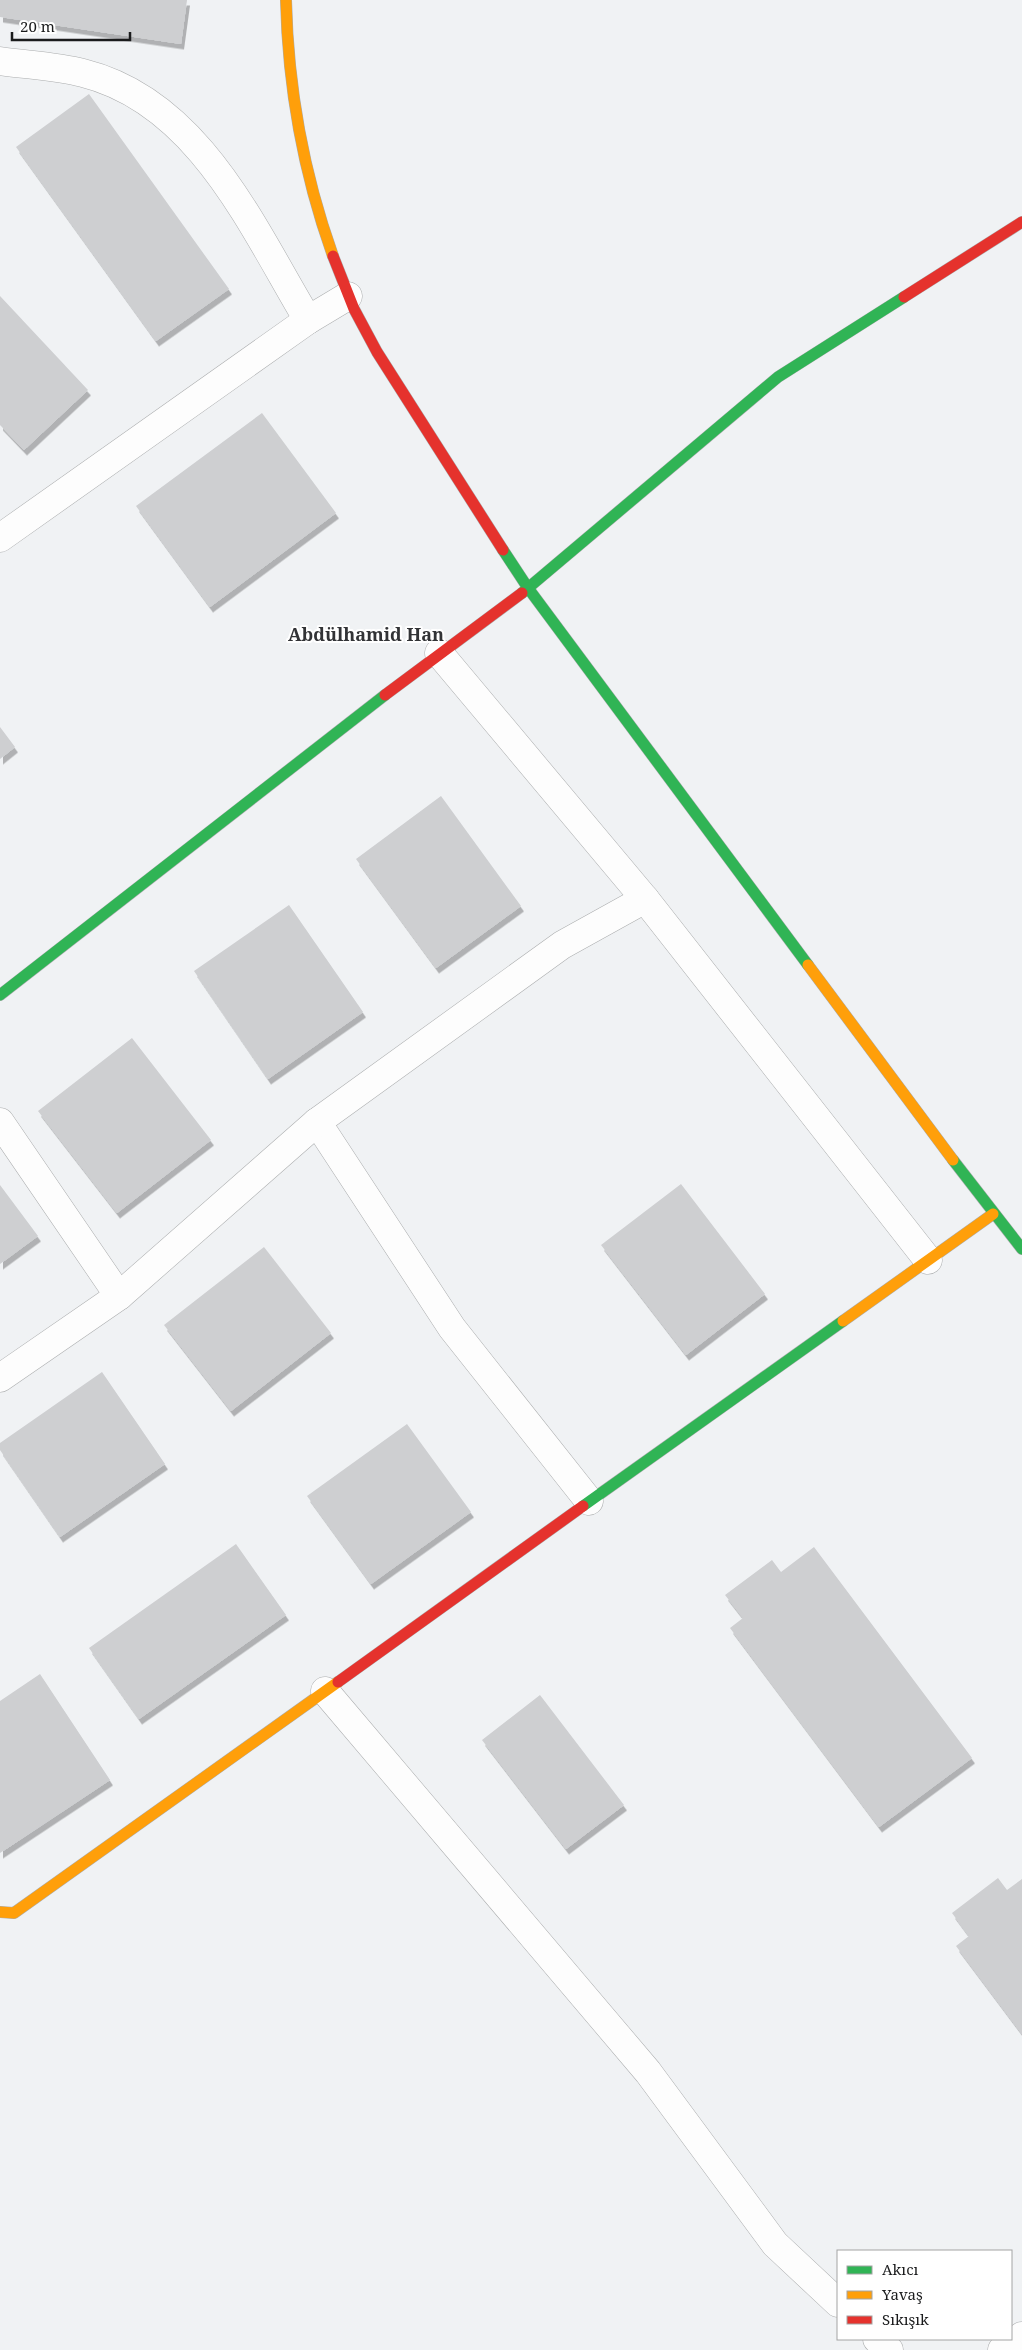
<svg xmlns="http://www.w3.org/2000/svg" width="1022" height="2350" font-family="'Noto Serif',serif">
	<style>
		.building { fill: #cecfd1; filter: url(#shadow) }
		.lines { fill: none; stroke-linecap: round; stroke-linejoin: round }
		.street-casing { stroke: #abadae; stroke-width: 29 }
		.fast-casing { stroke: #abadae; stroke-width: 12 }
		.slow-casing { stroke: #abadae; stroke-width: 12 }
		.jam-casing { stroke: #abadae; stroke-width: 12 }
		.street { stroke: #fdfdfd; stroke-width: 28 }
		.fast { stroke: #30b455; stroke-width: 11 }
		.slow { stroke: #ff9f0a; stroke-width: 11 }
		.jam { stroke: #e5322d; stroke-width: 11 }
		.labels { text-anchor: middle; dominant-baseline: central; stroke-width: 4; stroke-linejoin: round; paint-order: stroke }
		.district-label { font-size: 18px; font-weight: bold; fill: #323336; stroke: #fff }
	</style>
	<defs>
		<filter id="shadow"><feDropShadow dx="3" dy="5.5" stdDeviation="0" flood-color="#0004"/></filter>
	</defs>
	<rect width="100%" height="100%" fill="#f0f2f4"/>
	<g class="building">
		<polygon points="0,0 187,0 181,44 0,17"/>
		<polygon points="89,94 229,289 156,341 16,147"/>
		<polygon points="0,296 88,390 24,450 0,425"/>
		<polygon points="262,413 336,513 210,607 136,506"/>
		<polygon points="0,727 15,747 0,759"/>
		<polygon points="441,796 521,906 436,968 356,859"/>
		<polygon points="289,905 363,1012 268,1079 194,971"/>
		<polygon points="132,1038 211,1140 117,1213 38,1111"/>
		<polygon points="681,1184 765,1294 686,1355 601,1245"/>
		<polygon points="0,1185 38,1236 0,1264"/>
		<polygon points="264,1247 331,1333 231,1411 164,1325"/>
		<polygon points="102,1372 165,1464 60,1537 0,1450 0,1443"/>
		<polygon points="407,1424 471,1512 371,1584 307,1496"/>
		<polygon points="236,1544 286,1615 139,1719 89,1648"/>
		<polygon points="814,1547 972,1758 879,1827 730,1628 743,1618 725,1595 772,1560 781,1572"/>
		<polygon points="40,1674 110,1780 0,1853 0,1701"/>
		<polygon points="540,1695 624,1805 566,1849 482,1740"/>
		<polygon points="998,1878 1007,1890 1022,1879 1022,2034 956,1946 969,1936 952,1913"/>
	</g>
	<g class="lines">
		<defs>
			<g id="street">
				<path d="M0,61C27,65 56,66 83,73C199,102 252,227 308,320"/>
				<polyline points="0,538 308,320 348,296"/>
				<polyline points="439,653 645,899 928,1260"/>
				<polyline points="0,1122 119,1296"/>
				<polyline points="317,1122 452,1328 589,1501"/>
				<polyline points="0,1378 119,1296 317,1122 562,945 645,899"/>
				<polyline points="325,1691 648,2072 775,2244 838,2303"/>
				<polyline points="877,2339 889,2350"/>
				<polyline points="1002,2350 1022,2336"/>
			</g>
			<g id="fast">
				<polyline points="503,550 528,588 778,377 904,297"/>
				<polyline points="522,593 528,588 808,965"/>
				<polyline points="0,995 385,695"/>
				<polyline points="953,1160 1022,1249"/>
				<polyline points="583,1506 843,1321"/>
			</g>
			<g id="slow">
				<path d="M286,0C288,89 303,172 333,256"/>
				<polyline points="808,965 953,1160"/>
				<polyline points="843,1321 993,1214"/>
				<polyline points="0,1912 14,1913 338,1682"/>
			</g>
			<g id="jam">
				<polyline points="333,256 354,309 377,352 503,550"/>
				<polyline points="904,297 1022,222"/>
				<polyline points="385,695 522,593"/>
				<polyline points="338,1682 583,1506"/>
			</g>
		</defs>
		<use href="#street" class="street-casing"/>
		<use href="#fast" class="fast-casing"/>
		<use href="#slow" class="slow-casing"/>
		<use href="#jam" class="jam-casing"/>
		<use href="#street" class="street"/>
		<use href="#fast" class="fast"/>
		<use href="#slow" class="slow"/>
		<use href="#jam" class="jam"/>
	</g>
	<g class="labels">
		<g class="district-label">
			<text x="366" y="634">Abdülhamid Han</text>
		</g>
	</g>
	<rect x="837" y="2250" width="175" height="90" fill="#ffffff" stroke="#a3a4a4"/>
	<rect x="847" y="2266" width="25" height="8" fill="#30b455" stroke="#a3a4a4"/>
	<text x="882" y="2275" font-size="15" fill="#1a1b1c">Akıcı</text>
	<rect x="847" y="2291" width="25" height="8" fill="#ff9f0a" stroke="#a3a4a4"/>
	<text x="882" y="2300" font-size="15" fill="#1a1b1c">Yavaş</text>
	<rect x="847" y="2316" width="25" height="8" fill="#e5322d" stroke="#a3a4a4"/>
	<text x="882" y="2325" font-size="15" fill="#1a1b1c">Sıkışık</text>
	<path d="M12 32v8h118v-8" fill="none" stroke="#1a1b1c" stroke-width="2.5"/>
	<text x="20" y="32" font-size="15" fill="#1a1b1c" stroke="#ffffff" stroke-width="4" paint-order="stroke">20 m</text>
</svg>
